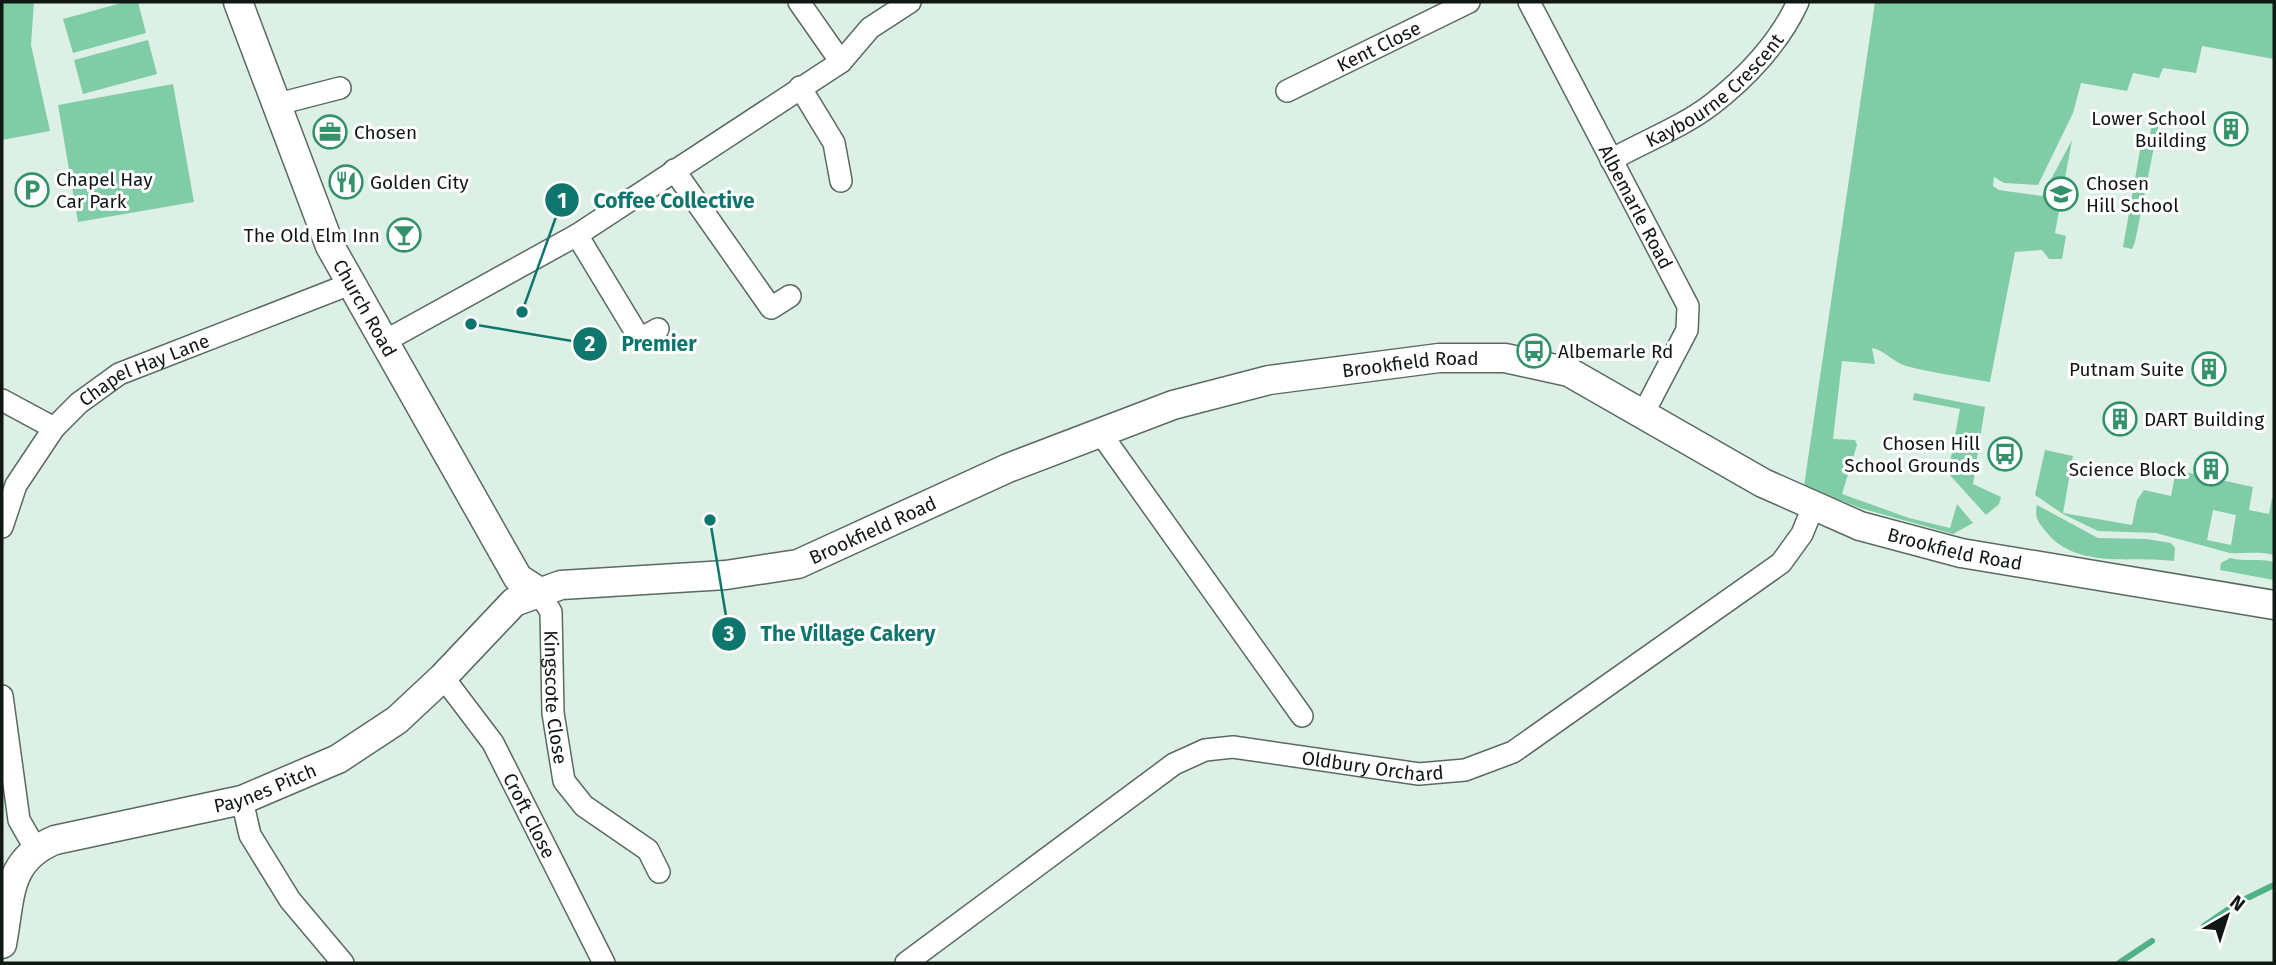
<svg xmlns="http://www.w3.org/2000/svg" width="2276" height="965" font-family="'Fira Sans',sans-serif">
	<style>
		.green { fill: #80cca7; fill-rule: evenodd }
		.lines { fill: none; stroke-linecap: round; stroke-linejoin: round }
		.stream { stroke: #4fb185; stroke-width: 6 }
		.street-casing { stroke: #596a61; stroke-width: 24 }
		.secondary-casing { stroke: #596a61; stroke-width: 31 }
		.street { stroke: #fff; stroke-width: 21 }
		.secondary { stroke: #fff; stroke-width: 28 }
		.labels { text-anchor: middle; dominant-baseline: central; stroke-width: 6; stroke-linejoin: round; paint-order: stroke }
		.street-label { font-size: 19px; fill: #111814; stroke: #fff }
		.poi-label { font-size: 19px; fill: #111814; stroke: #fff; text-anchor: start }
		.leader { fill: none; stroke: #0f766e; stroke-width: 2.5 }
		.callout-dot { fill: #0f766e; stroke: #fff; stroke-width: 2.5 }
		.mark-label { font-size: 21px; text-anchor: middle; font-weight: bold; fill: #fff }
		.callout-label { font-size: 21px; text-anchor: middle; font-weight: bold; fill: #0f766e; stroke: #fff; stroke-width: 6; stroke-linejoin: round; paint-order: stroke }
	</style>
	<rect width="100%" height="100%" fill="#dcf0e5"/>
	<g class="green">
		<polygon points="2,2 34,2 31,45 50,131 2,140"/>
		<polygon points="125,2 138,2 146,33 73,53 63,19"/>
		<path d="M1875,2H2274V59L2202,46L2196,73L2163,68L2159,78L2133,73L2127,91L2081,83L2073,113L2038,185L2004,183L1994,177L1993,186L1999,190L2042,196L2072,140L2055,233L2066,236L2062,259H2049L2042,250L2015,252L1990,382C1962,377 1933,373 1906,366C1893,362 1884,350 1872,348L1875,364L1842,361L1833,439L1855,440L1857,445L1842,494L1909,518L1950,528L1957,504L1973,523L1953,534L1860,508L1804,486Z"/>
		<polygon points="148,40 157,74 83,94 74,60"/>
		<polygon points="173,84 194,202 78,222 58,105"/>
		<polygon points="2154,111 2161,112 2135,242 2132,249 2123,247 2142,139 2149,140"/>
		<polygon points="1914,393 1985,407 1973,484 2001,497 1999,504 1986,515 1948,473 1960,409 1913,400"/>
		<path d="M2045,450L2073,456L2063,513L2132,525L2137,500L2144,490L2171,496L2176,470L2253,487L2249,510L2269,514L2272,498L2274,499V555C2257,551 2247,554 2230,553L2156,533L2098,531L2063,514L2035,495ZM2213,510L2236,515L2231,545L2207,540Z"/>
		<path d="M2037,505L2098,538L2147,539L2171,543L2175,548L2174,561C2132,556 2078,569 2048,534C2039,523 2034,519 2037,505Z"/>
		<path d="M2230,558C2245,562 2258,558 2274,562V580L2220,570L2221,563Z"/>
	</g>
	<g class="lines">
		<g class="stream">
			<polyline points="2204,926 2239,902 2274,885"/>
			<polyline points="2119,963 2152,941"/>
		</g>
		<defs>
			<g id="street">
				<polyline points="799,2 841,62"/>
				<path id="s1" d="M1529,2L1688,306L1687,330L1643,414"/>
				<polyline points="800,87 834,143 841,181"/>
				<path id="s2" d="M1287,91L1469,2"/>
				<polyline points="274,105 340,88"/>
				<path id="s3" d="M1611,160C1643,142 1682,127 1711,105C1746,78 1780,42 1798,2"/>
				<polyline points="674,170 771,308 790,296"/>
				<polyline points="577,235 640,339 658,329"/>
				<polyline points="385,341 577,235 841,62 870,28 910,2"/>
				<polyline points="2,400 54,428"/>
				<polyline points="1099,431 1302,716"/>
				<path id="s4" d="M2,527L16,485L54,428L79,403L119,374L350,284"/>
				<path id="s5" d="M538,591L551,612L553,713L564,781L584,806L648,850L659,872"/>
				<path id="s6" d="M443,677L493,743L604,963"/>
				<polyline points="2,696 19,820 35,848"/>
				<polyline points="242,800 250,835 290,900 343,963"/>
				<path id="s7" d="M906,963L1174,764L1205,750L1233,747L1419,774L1465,770L1513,752L1781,563L1802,534L1813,507"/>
			</g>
			<g id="secondary">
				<path id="s8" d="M238,2L330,246L518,578L538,591"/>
				<path id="s9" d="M2,944C11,897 6,860 55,840L242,800L338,759L397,720L443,677L514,602L561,585L726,575L798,564L1008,468L1173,405L1269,380L1439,358H1505L1569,372L1763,483L1860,526L1961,553L2274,605"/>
			</g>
		</defs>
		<use href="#street" class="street-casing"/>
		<use href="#secondary" class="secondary-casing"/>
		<use href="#street" class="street"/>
		<use href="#secondary" class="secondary"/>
	</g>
	<defs>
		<symbol id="building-ring" viewBox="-11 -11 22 22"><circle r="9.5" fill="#fff" stroke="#34926a" stroke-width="1.5"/><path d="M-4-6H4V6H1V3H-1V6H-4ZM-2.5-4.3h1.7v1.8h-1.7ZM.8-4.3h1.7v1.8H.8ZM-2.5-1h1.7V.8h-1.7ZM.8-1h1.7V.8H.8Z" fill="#34926a"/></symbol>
		<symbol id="office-ring" viewBox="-11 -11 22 22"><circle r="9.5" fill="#fff" stroke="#34926a" stroke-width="1.5"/><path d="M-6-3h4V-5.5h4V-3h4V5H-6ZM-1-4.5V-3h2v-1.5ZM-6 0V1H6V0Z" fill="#34926a"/></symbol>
		<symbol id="restaurant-ring" viewBox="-11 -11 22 22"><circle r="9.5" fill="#fff" stroke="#34926a" stroke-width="1.5"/><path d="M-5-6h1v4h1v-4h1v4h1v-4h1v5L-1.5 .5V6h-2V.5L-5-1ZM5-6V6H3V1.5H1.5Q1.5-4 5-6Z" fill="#34926a"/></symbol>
		<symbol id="parking-ring" viewBox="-11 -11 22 22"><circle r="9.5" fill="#fff" stroke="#34926a" stroke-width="1.5"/><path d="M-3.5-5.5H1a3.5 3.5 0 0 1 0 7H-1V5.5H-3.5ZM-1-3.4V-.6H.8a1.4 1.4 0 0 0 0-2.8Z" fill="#34926a"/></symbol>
		<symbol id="school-ring" viewBox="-11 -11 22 22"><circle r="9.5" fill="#fff" stroke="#34926a" stroke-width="1.5"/><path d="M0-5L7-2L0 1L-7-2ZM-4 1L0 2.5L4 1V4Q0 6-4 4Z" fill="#34926a"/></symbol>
		<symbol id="bar-ring" viewBox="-11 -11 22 22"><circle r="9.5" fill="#fff" stroke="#34926a" stroke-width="1.5"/><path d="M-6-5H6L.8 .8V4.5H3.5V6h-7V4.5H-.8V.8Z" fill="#34926a"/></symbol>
		<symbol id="bus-ring" viewBox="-11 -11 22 22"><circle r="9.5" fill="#fff" stroke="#34926a" stroke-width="1.5"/><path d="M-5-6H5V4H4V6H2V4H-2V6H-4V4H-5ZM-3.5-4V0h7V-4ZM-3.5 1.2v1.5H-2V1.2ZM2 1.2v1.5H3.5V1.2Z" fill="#34926a"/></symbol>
	</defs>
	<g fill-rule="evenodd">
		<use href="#building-ring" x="2212" y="110" width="38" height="38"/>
		<use href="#office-ring" x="311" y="113" width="38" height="38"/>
		<use href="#restaurant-ring" x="327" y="163" width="38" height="38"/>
		<use href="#parking-ring" x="13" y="171" width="38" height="38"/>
		<use href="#school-ring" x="2042" y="175" width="38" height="38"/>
		<use href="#bar-ring" x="385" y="216" width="38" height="38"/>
		<use href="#bus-ring" x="1515" y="332" width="38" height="38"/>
		<use href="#building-ring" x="2190" y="350" width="38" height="38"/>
		<use href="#building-ring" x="2101" y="400" width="38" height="38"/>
		<use href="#bus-ring" x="1986" y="435" width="38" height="38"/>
		<use href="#building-ring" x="2192" y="450" width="38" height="38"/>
	</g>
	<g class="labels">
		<g class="street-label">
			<text stroke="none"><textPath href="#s2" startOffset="102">Kent Close</textPath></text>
			<text stroke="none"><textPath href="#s3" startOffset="126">Kaybourne Crescent</textPath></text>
			<text stroke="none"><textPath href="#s1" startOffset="231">Albemarle Road</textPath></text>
			<text stroke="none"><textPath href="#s8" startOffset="332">Church Road</textPath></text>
			<text stroke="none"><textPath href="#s9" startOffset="1594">Brookfield Road</textPath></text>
			<text stroke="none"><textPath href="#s4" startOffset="222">Chapel Hay Lane</textPath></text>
			<text stroke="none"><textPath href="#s9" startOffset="1027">Brookfield Road</textPath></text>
			<text stroke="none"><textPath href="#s9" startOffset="2182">Brookfield Road</textPath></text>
			<text stroke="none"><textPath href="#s5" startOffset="110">Kingscote Close</textPath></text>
			<text stroke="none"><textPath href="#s7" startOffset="537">Oldbury Orchard</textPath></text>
			<text stroke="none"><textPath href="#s9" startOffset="341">Paynes Pitch</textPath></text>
			<text stroke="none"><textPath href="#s6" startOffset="164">Croft Close</textPath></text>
		</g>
		<g class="poi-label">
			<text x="2206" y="118" text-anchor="end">Lower School<tspan x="2206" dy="22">Building</tspan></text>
			<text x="354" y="132">Chosen</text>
			<text x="56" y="179">Chapel Hay<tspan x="56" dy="22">Car Park</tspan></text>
			<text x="370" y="182">Golden City</text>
			<text x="2086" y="183">Chosen<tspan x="2086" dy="22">Hill School</tspan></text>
			<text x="380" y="235" text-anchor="end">The Old Elm Inn</text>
			<text x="1558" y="351">Albemarle Rd</text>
			<text x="2184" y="369" text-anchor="end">Putnam Suite</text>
			<text x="2144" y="419">DART Building</text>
			<text x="1980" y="443" text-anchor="end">Chosen Hill<tspan x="1980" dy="22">School Grounds</tspan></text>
			<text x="2186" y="469" text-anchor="end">Science Block</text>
		</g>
	</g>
	<path class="leader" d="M522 312L562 200M471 324L590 344M710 520L729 634"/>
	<g class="callout-dot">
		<circle cx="522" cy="312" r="7"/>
		<circle cx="471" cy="324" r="7"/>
		<circle cx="710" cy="520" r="7"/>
		<circle cx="562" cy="200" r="18"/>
		<circle cx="590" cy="344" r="18"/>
		<circle cx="729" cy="634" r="18"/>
	</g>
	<g class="mark-label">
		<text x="562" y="208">1</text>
		<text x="590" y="351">2</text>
		<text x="729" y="641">3</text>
	</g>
	<g class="callout-label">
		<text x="674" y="208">Coffee Collective</text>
		<text x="659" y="351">Premier</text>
		<text x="848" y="641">The Village Cakery</text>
	</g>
	<rect width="2276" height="965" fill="none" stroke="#111814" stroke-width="7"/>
	<g transform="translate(2227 916) rotate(39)" stroke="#ffffff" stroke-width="5" paint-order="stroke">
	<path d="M0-5L12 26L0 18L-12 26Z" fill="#111814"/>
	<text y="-10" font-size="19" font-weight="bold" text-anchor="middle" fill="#111814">N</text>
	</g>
</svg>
